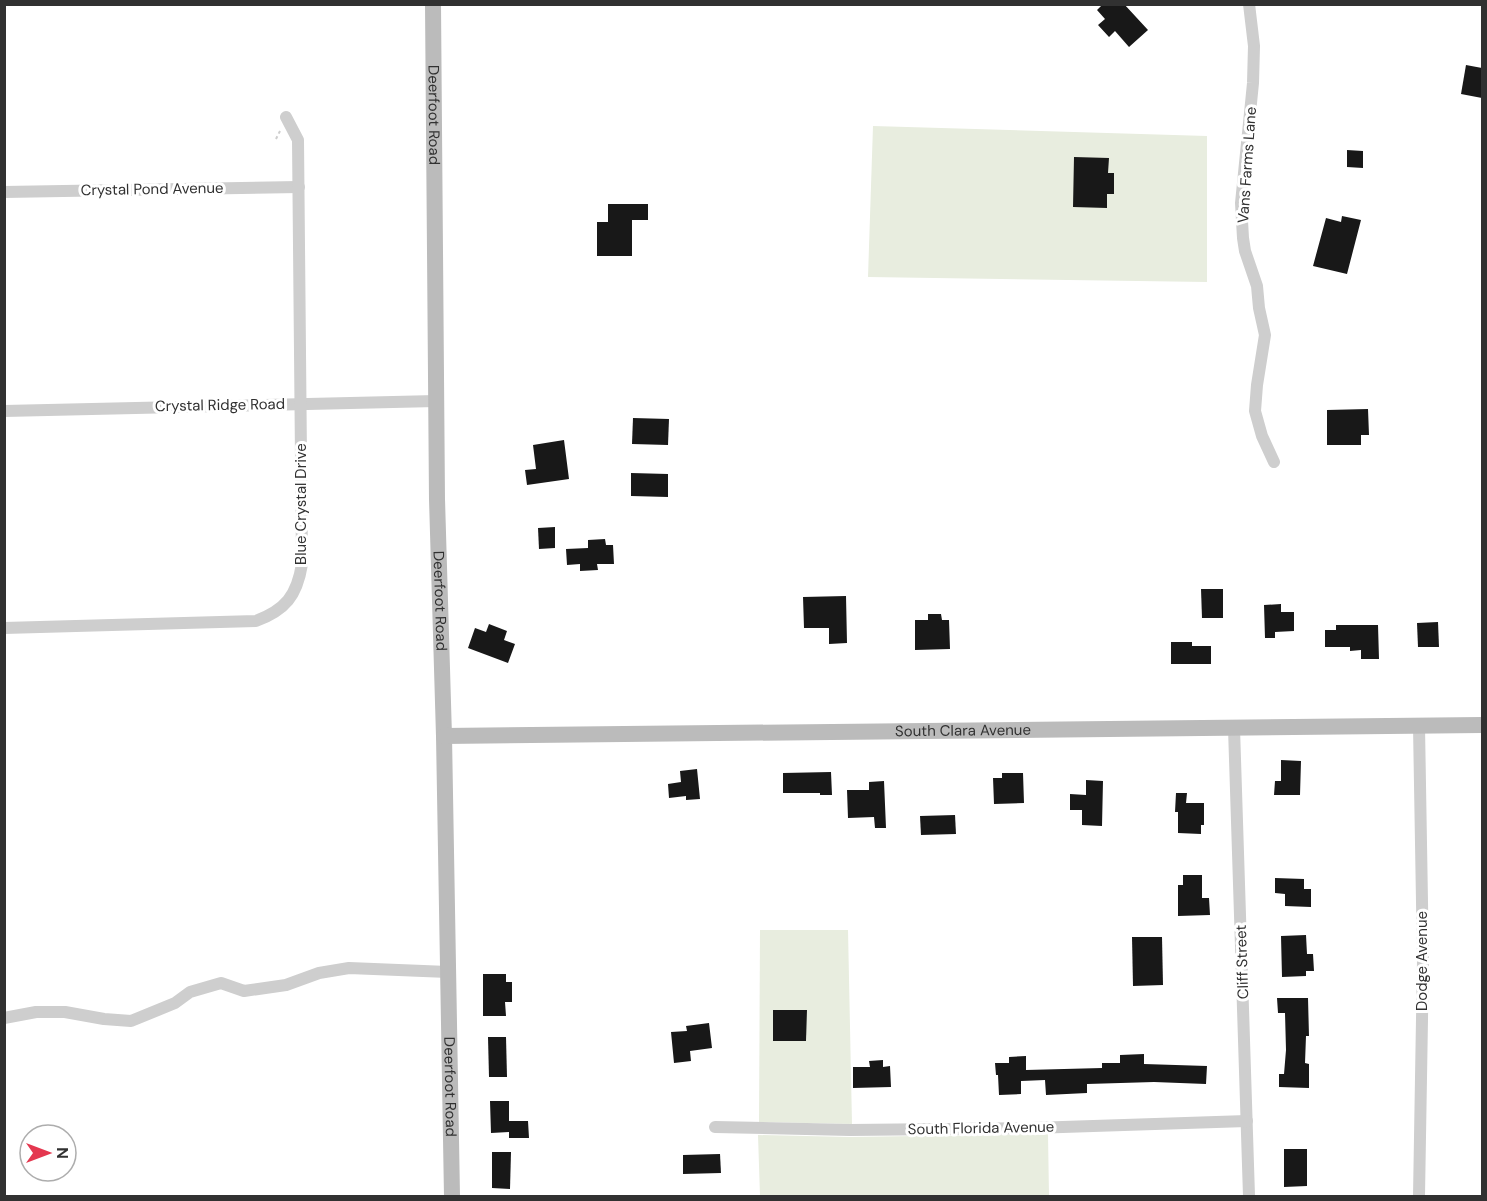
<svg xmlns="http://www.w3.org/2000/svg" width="1487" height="1201" font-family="'DM Sans',sans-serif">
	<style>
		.green { fill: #e8eddf }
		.building { fill: #181818 }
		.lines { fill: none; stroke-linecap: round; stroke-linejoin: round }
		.path { stroke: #cecece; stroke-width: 2; stroke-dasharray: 3 3; stroke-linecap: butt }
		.street { stroke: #cecece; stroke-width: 12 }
		.secondary { stroke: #bbb; stroke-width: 16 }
		.labels { text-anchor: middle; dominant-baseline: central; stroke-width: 6; stroke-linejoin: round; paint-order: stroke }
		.street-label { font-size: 15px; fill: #313131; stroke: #fff }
	</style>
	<rect width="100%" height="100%" fill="#fff"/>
	<g class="green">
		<polygon points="873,126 1207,136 1207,282 868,277"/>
		<polygon points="760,930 848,930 852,1124 759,1122"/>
		<polygon points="1048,1134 1049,1196 760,1196 758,1135 850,1137"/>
	</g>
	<g class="building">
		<polygon points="1103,4 1124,4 1148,30 1129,47 1115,31 1109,37 1098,25 1105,19 1097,10"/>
		<polygon points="1466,65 1482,68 1482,98 1461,94"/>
		<polygon points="1347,150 1363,151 1363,168 1347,167"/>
		<polygon points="1074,157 1109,158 1108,173 1114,173 1114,194 1107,194 1107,208 1073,207"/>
		<polygon points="608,204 648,204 648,220 632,220 632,256 597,256 597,222 608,222"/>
		<polygon points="1342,216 1361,220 1347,274 1313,266 1326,218 1341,222"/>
		<polygon points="1368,409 1369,435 1361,435 1361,445 1327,445 1327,410"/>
		<polygon points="633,418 669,419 668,445 632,444"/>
		<polygon points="564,440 569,479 527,485 525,470 536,469 533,445"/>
		<polygon points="631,473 668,474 668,497 631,496"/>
		<polygon points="555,527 555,548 539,549 538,528"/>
		<polygon points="605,539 606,545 613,545 614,564 597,564 598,570 580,571 580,564 567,565 566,549 588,548 588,540"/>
		<polygon points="1201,589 1223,589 1223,618 1202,618"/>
		<polygon points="846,596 847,643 829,644 829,628 804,628 803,597"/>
		<polygon points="1281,604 1281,612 1294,612 1294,631 1275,632 1275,638 1265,638 1264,605"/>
		<polygon points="928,614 941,614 942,620 949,620 950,649 915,650 915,620 928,620"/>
		<polygon points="1438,622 1439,647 1418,647 1417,623"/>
		<polygon points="489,624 507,631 504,640 515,644 508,663 468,648 475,628 486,632"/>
		<polygon points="1336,625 1378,625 1379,659 1361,659 1361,650 1350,651 1350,647 1325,647 1325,630 1336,630"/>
		<polygon points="1171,642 1192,642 1192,646 1211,646 1211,664 1171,664"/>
		<polygon points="1281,760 1301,761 1300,795 1274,795 1275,781 1281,781"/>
		<polygon points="697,769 700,799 686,800 686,796 669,798 668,784 681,782 680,771"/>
		<polygon points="831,772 832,795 820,795 820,793 783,793 783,773"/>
		<polygon points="1002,773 1023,773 1024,803 994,804 993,778 1002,778"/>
		<polygon points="1086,780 1103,781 1102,826 1082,825 1082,810 1070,810 1070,794 1086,795"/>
		<polygon points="884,781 886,828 875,828 874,817 848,818 847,790 869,790 869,782"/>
		<polygon points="1176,793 1187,793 1186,803 1204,803 1204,825 1201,825 1201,834 1178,833 1178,812 1175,812"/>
		<polygon points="955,815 956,834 921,835 920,816"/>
		<polygon points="1183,875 1202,875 1202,898 1209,898 1210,915 1178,916 1178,885 1183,885"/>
		<polygon points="1275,878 1304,879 1304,889 1311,889 1311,907 1285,906 1285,894 1275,893"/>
		<polygon points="1306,935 1307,954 1313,954 1314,971 1306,971 1306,976 1282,977 1281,936"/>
		<polygon points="1132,937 1162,937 1163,985 1133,986"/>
		<polygon points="483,974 506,974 506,982 512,982 512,1002 505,1002 506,1016 483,1016"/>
		<polygon points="1277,998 1308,998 1309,1036 1306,1036 1305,1063 1309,1064 1309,1088 1279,1087 1279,1074 1284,1074 1286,1050 1285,1013 1278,1013"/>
		<polygon points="773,1010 807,1010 806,1041 773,1041"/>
		<polygon points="709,1023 712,1048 690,1051 691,1061 674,1063 671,1032 687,1031 686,1026"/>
		<polygon points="488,1037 506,1037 507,1077 489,1077"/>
		<polygon points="1144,1054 1144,1064 1207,1066 1206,1084 1154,1082 1087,1084 1087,1093 1046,1095 1045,1080 1021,1081 1021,1094 999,1095 998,1075 996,1075 995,1063 1009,1063 1009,1057 1026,1056 1026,1070 1102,1068 1102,1063 1120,1063 1120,1055"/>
		<polygon points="883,1060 883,1067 890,1066 891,1087 853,1088 853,1067 870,1067 869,1061"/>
		<polygon points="490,1101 509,1101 509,1121 528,1121 529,1138 509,1138 509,1132 491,1133"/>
		<polygon points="1284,1149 1307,1149 1307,1186 1284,1187"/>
		<polygon points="492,1152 511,1152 510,1189 492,1188"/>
		<polygon points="720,1154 721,1173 683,1174 683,1155"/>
	</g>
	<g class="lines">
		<polyline class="path" points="276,139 280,131"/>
		<g class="street">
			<polyline points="1249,4 1254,46 1253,83 1241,203 1243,238 1245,251 1257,286 1259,308 1265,335 1257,385 1255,411 1262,436 1274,462"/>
			<polyline points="4,192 299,187"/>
			<polyline points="4,411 436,401"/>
			<path d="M4,628L256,621C285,610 297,596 302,564L298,140L286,117"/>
			<polyline points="1419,726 1423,960 1419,1196"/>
			<polyline points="1234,728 1249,1196"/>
			<polyline points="4,1018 36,1012 65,1012 104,1019 131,1021 175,1003 190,992 221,983 244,991 286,985 319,973 349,968 448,972"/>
			<polyline points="715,1127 850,1130 1032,1128 1247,1121"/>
		</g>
		<g class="secondary">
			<path id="s1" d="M433,4L437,499L444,736L452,1196"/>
			<path id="s2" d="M444,736L1482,725"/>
		</g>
	</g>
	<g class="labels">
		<g class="street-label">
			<text stroke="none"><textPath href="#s1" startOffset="111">Deerfoot Road</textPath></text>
			<text transform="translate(1247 165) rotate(-86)">Vans Farms Lane</text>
			<text transform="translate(152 189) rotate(-1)">Crystal Pond Avenue</text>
			<text transform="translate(220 405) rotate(-1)">Crystal Ridge Road</text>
			<text transform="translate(301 504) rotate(-90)">Blue Crystal Drive</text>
			<text stroke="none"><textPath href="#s1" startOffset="597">Deerfoot Road</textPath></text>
			<text stroke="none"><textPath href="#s2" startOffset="519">South Clara Avenue</textPath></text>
			<text transform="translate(1422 961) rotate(-90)">Dodge Avenue</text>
			<text transform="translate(1242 962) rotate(-92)">Cliff Street</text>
			<text stroke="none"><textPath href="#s1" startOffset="1083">Deerfoot Road</textPath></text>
			<text transform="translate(981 1128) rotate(-1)">South Florida Avenue</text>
		</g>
	</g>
	<rect width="1487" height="1201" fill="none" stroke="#313131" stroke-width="12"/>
	<g transform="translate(48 1153) rotate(90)"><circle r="28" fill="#ffffff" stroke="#adadad" stroke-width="1.5"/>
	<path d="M0-4.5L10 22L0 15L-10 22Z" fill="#e4374f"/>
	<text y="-9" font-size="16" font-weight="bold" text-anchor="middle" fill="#313131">N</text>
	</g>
</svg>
